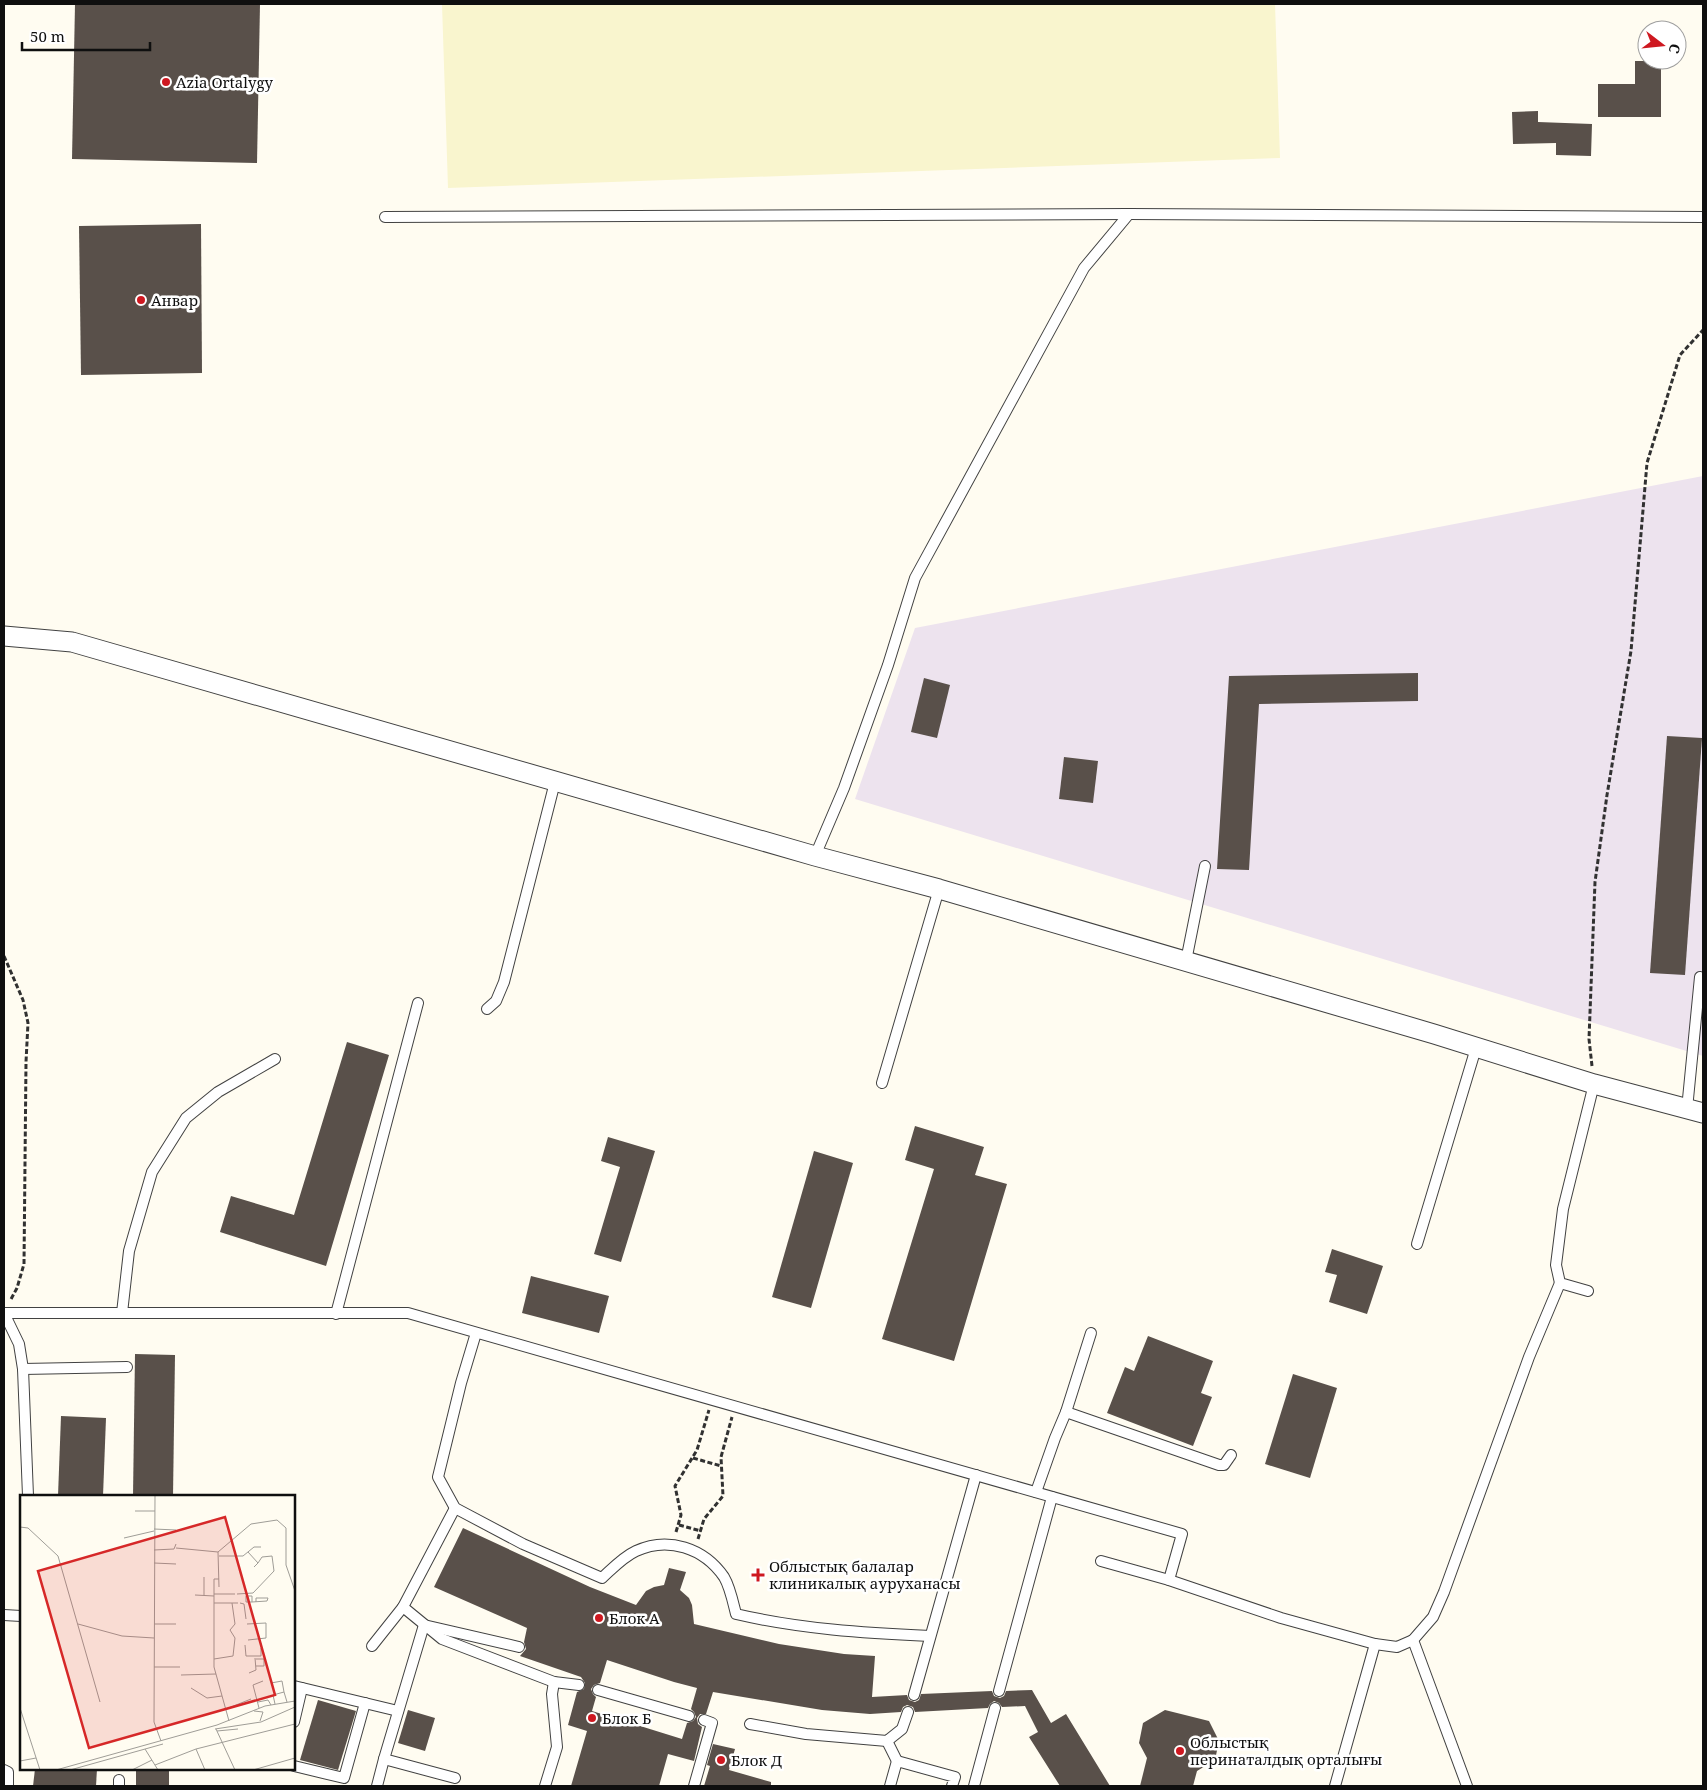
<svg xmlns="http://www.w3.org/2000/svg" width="1707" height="1790" font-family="'Noto Serif',serif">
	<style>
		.industrial { fill: #ede3ee }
		.farmland { fill: #f9f5ce }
		.building { fill: #59504a; fill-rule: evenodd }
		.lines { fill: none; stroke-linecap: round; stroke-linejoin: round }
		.lane-casing { stroke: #424242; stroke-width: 12 }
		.street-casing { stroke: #424242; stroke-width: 21 }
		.path { stroke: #313131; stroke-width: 3; stroke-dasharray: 5 2.5; stroke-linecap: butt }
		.lane { stroke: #fff; stroke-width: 10 }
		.street { stroke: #fff; stroke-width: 19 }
		.poi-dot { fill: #ce1820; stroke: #fff; stroke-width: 2 }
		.labels { text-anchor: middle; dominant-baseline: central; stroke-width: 5; stroke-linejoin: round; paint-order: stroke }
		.poi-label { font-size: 15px; fill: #0f0f0f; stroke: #fff; text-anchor: start }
		.inset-road { fill: none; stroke: #9f9d97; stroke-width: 1 }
		.view { fill: #d62828; fill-opacity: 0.15; stroke: #d62828; stroke-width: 2.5 }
		.inset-edge { fill: none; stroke: #0f0f0f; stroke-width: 2.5 }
	</style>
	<rect width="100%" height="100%" fill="#fffcf1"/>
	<polygon class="industrial" points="1703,476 1703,1056 855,799 915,628"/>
	<polygon class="farmland" points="442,4 1275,4 1280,158 448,188"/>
	<g class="building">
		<polygon points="75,4 260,4 257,163 72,159"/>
		<polygon points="1635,61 1661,61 1661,117 1598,117 1598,84 1635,84"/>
		<polygon points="1538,111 1538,122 1592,124 1591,156 1556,155 1556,143 1513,144 1512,112"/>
		<polygon points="201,224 202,373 81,375 79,226"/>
		<polygon points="1418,673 1418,701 1259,704 1249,870 1217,869 1229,676"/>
		<polygon points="924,678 950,685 937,738 911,732"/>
		<polygon points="1667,736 1702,738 1685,975 1650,973"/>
		<polygon points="1064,757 1098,761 1093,803 1059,799"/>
		<polygon points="347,1042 389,1055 326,1266 220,1232 231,1196 294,1215"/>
		<polygon points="915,1126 984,1147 975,1175 1007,1184 954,1361 882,1339 934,1169 905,1160"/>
		<polygon points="608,1137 655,1151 621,1262 594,1254 620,1167 601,1161"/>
		<polygon points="814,1151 853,1163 811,1308 772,1297"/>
		<polygon points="1332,1249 1383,1266 1367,1314 1329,1302 1337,1275 1325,1272"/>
		<polygon points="531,1276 609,1296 599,1333 522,1313"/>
		<polygon points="1148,1336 1213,1361 1201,1393 1212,1397 1193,1446 1107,1413 1125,1367 1134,1371"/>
		<polygon points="135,1354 175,1355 173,1496 133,1496"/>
		<polygon points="1293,1374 1337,1388 1310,1478 1265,1464"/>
		<polygon points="61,1416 106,1418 103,1496 58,1496"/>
		<path d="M463,1528L590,1587L636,1605L646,1591L654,1587L664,1585L669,1568L686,1572L680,1590L689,1598L692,1605L694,1624L779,1644L844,1654L875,1656L872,1697L907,1695L909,1700L915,1702L919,1700L921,1694L992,1691L994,1696L1000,1698L1004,1696L1006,1691L1032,1690L1051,1723L1066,1714L1110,1786H1060L1029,1737L1038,1732L1025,1706L1002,1707L999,1703L994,1701L990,1704L988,1708L915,1712L913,1707L907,1705L903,1707L901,1712L870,1714L822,1710L713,1692L706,1714H700L697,1718L698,1724L702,1727L694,1761L668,1754L659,1786H571L587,1731L568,1725L577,1692L584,1689L585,1683L581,1677L520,1656L526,1649L524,1642L527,1628L434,1587ZM607,1660L674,1682L697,1688L691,1709L694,1712L696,1717L693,1721L687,1723L682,1739L592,1711L596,1697L593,1694L591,1689L594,1685L600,1683Z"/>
		<polygon points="318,1700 356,1711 338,1770 300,1760"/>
		<polygon points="408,1710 435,1718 425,1751 398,1743"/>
		<polygon points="1165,1710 1209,1721 1219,1741 1215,1760 1197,1771 1193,1786 1140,1786 1147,1758 1139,1743 1143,1723"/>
		<polygon points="713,1744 735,1749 729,1770 771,1782 771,1786 704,1786 710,1766 707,1765"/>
		<polygon points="35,1769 97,1769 96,1786 33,1786"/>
		<polygon points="136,1769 169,1770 169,1786 136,1786"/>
	</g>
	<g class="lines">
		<defs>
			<g id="lane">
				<polyline points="385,217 1129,214 1703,217"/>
				<polyline points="815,856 844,788 888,665 915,578 1084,268 1129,214"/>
				<polyline points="1186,961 1205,866"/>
				<polyline points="487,1009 496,1001 504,982 555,782"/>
				<polyline points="882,1083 939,889"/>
				<polyline points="1687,1109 1700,977"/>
				<polyline points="1417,1244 1476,1048"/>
				<polyline points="1588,1291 1560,1283 1556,1265 1563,1209 1594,1084"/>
				<polyline points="4,1313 408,1313 1182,1534 1169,1580"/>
				<polyline points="4,1313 19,1344 23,1369 28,1496"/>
				<polyline points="122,1313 129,1251 152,1172 186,1118 218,1092 275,1059"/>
				<polyline points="336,1314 418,1003"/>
				<path d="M476,1333L461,1383L438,1477L455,1508L523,1544L602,1578C613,1568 623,1557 636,1551C668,1536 704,1548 724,1577C730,1587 733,1602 736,1614C800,1629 864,1633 930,1636"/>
				<polyline points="23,1369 127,1367"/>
				<polyline points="1066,1412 1219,1465 1224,1465 1231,1455"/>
				<polyline points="1036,1492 1055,1438 1066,1412 1091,1333"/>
				<polyline points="455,1508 403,1607 442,1639 554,1682 579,1685"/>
				<polyline points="1101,1561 1169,1580 1281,1618 1375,1644 1397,1647 1413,1640 1433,1617 1444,1592 1529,1357 1560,1283"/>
				<polyline points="4,1615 21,1616"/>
				<polyline points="1413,1640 1467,1786"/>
				<polyline points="372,1646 403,1607"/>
				<polyline points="294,1686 398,1711"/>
				<polyline points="598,1690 689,1716"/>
				<polyline points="999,1691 1052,1497"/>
				<polyline points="914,1695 976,1475"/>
				<polyline points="294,1722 302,1688"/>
				<polyline points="750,1724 806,1734 887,1741 902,1729 908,1712"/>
				<polyline points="887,1741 897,1761"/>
				<polyline points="294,1766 344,1778 365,1703"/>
				<polyline points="4,1770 8,1772 8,1786"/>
				<polyline points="455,1778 384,1759 424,1625 519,1647"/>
				<polyline points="119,1786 119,1780"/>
				<polyline points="377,1786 384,1759"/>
				<polyline points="545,1786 557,1747 552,1694 554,1682"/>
				<polyline points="694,1786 712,1723 704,1720"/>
				<polyline points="890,1786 897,1761 955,1777 952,1786"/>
				<polyline points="974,1786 995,1708"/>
				<polyline points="1335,1786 1375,1644"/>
			</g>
			<polyline id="street" points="4,636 72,642 815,856 939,889 1434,1034 1594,1084 1703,1113"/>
		</defs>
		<use href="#lane" class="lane-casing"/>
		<use href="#street" class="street-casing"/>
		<g class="path">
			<polyline points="4,956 23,1000 28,1023 26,1062 24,1264 17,1288 10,1301"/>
			<polyline points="1592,1066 1589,1039 1595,882 1607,795 1631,651 1647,463 1680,355 1703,330"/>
			<polyline points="693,1458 721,1466"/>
			<polyline points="679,1525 701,1531"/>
			<polyline points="676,1532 681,1515 675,1486 697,1450 709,1410"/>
			<polyline points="698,1539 704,1519 723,1496 721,1457 732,1417"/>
		</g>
		<use href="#lane" class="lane"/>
		<use href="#street" class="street"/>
	</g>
	<g class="poi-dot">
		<circle cx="166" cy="82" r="5"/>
		<circle cx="141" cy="300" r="5"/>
		<path d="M755.5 1567.5h5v5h5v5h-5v5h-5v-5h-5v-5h5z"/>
		<circle cx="599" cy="1618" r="5"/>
		<circle cx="592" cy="1718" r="5"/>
		<circle cx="1180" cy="1751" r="5"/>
		<circle cx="721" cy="1760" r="5"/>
	</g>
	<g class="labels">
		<g class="poi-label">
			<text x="176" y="82">Azia Ortalygy</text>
			<text x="151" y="300">Анвар</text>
			<text x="769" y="1566">Облыстық балалар<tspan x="769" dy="17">клиникалық ауруханасы</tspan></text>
			<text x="609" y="1618">Блок А</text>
			<text x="602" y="1718">Блок Б</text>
			<text x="1190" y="1742">Облыстық<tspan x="1190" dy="17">перинаталдық орталығы</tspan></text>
			<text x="731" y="1760">Блок Д</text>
		</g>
	</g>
	<g transform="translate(20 1495)">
		<rect width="275" height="275" fill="#fffcf1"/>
		<path class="inset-road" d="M135,0L134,227L141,246M115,16H135M0,32L8,33L38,61L80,207M134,34L156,35M104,43L134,36M156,53L198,57L199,92M134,55L154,54L156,49M198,57L231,29L257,25L266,33V70L275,96M228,57L238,68L234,72M199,61H223L234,52H241M134,68L156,69M184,82V100M199,84H194V172L209,226M194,99H215M217,99L233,98L254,76L252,61L242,62L238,68M175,100L194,101M226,101H232V107H226ZM232,107L247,106L248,103H236V107M194,108H218M220,108L224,109L226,124M58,129L102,141L134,143M134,129H156M227,129L246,128V143L228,145M225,150L226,161H241V153M194,164L213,161L215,143L210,135L215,129L212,108M236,164H244V171H236M134,172H160M229,178L236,175L235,163M161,180L196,179M251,188L262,186L264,197M171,193L187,203L202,201M238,207L248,205L251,210M255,209L253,200L264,197L267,207M0,213L20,275M239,213L233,190L243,186M206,214L231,204M234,216L243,217L240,226M195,234L241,227L275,212M196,234L215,275M197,236L218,234M125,254L138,275M176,254L185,275M0,266L16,263M135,270L176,254L275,229M36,275L197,230L245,211L275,206M50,275L143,249M112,275L132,265M233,275L275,263"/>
		<path class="view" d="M205,22L255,200L69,253L18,76Z"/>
		<rect width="275" height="275" class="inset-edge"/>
	</g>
	<rect width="1707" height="1790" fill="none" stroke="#0f0f0f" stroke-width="10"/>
	<g transform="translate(1662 45) rotate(106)"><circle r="24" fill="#ffffff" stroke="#9f9f9f"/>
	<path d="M0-4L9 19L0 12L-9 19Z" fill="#ce1820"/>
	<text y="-8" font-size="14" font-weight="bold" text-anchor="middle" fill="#0f0f0f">С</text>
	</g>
	<path d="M22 42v8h128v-8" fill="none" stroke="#0f0f0f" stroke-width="2.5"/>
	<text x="30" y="42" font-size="15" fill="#0f0f0f" stroke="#ffffff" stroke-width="4" paint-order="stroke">50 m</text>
</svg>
